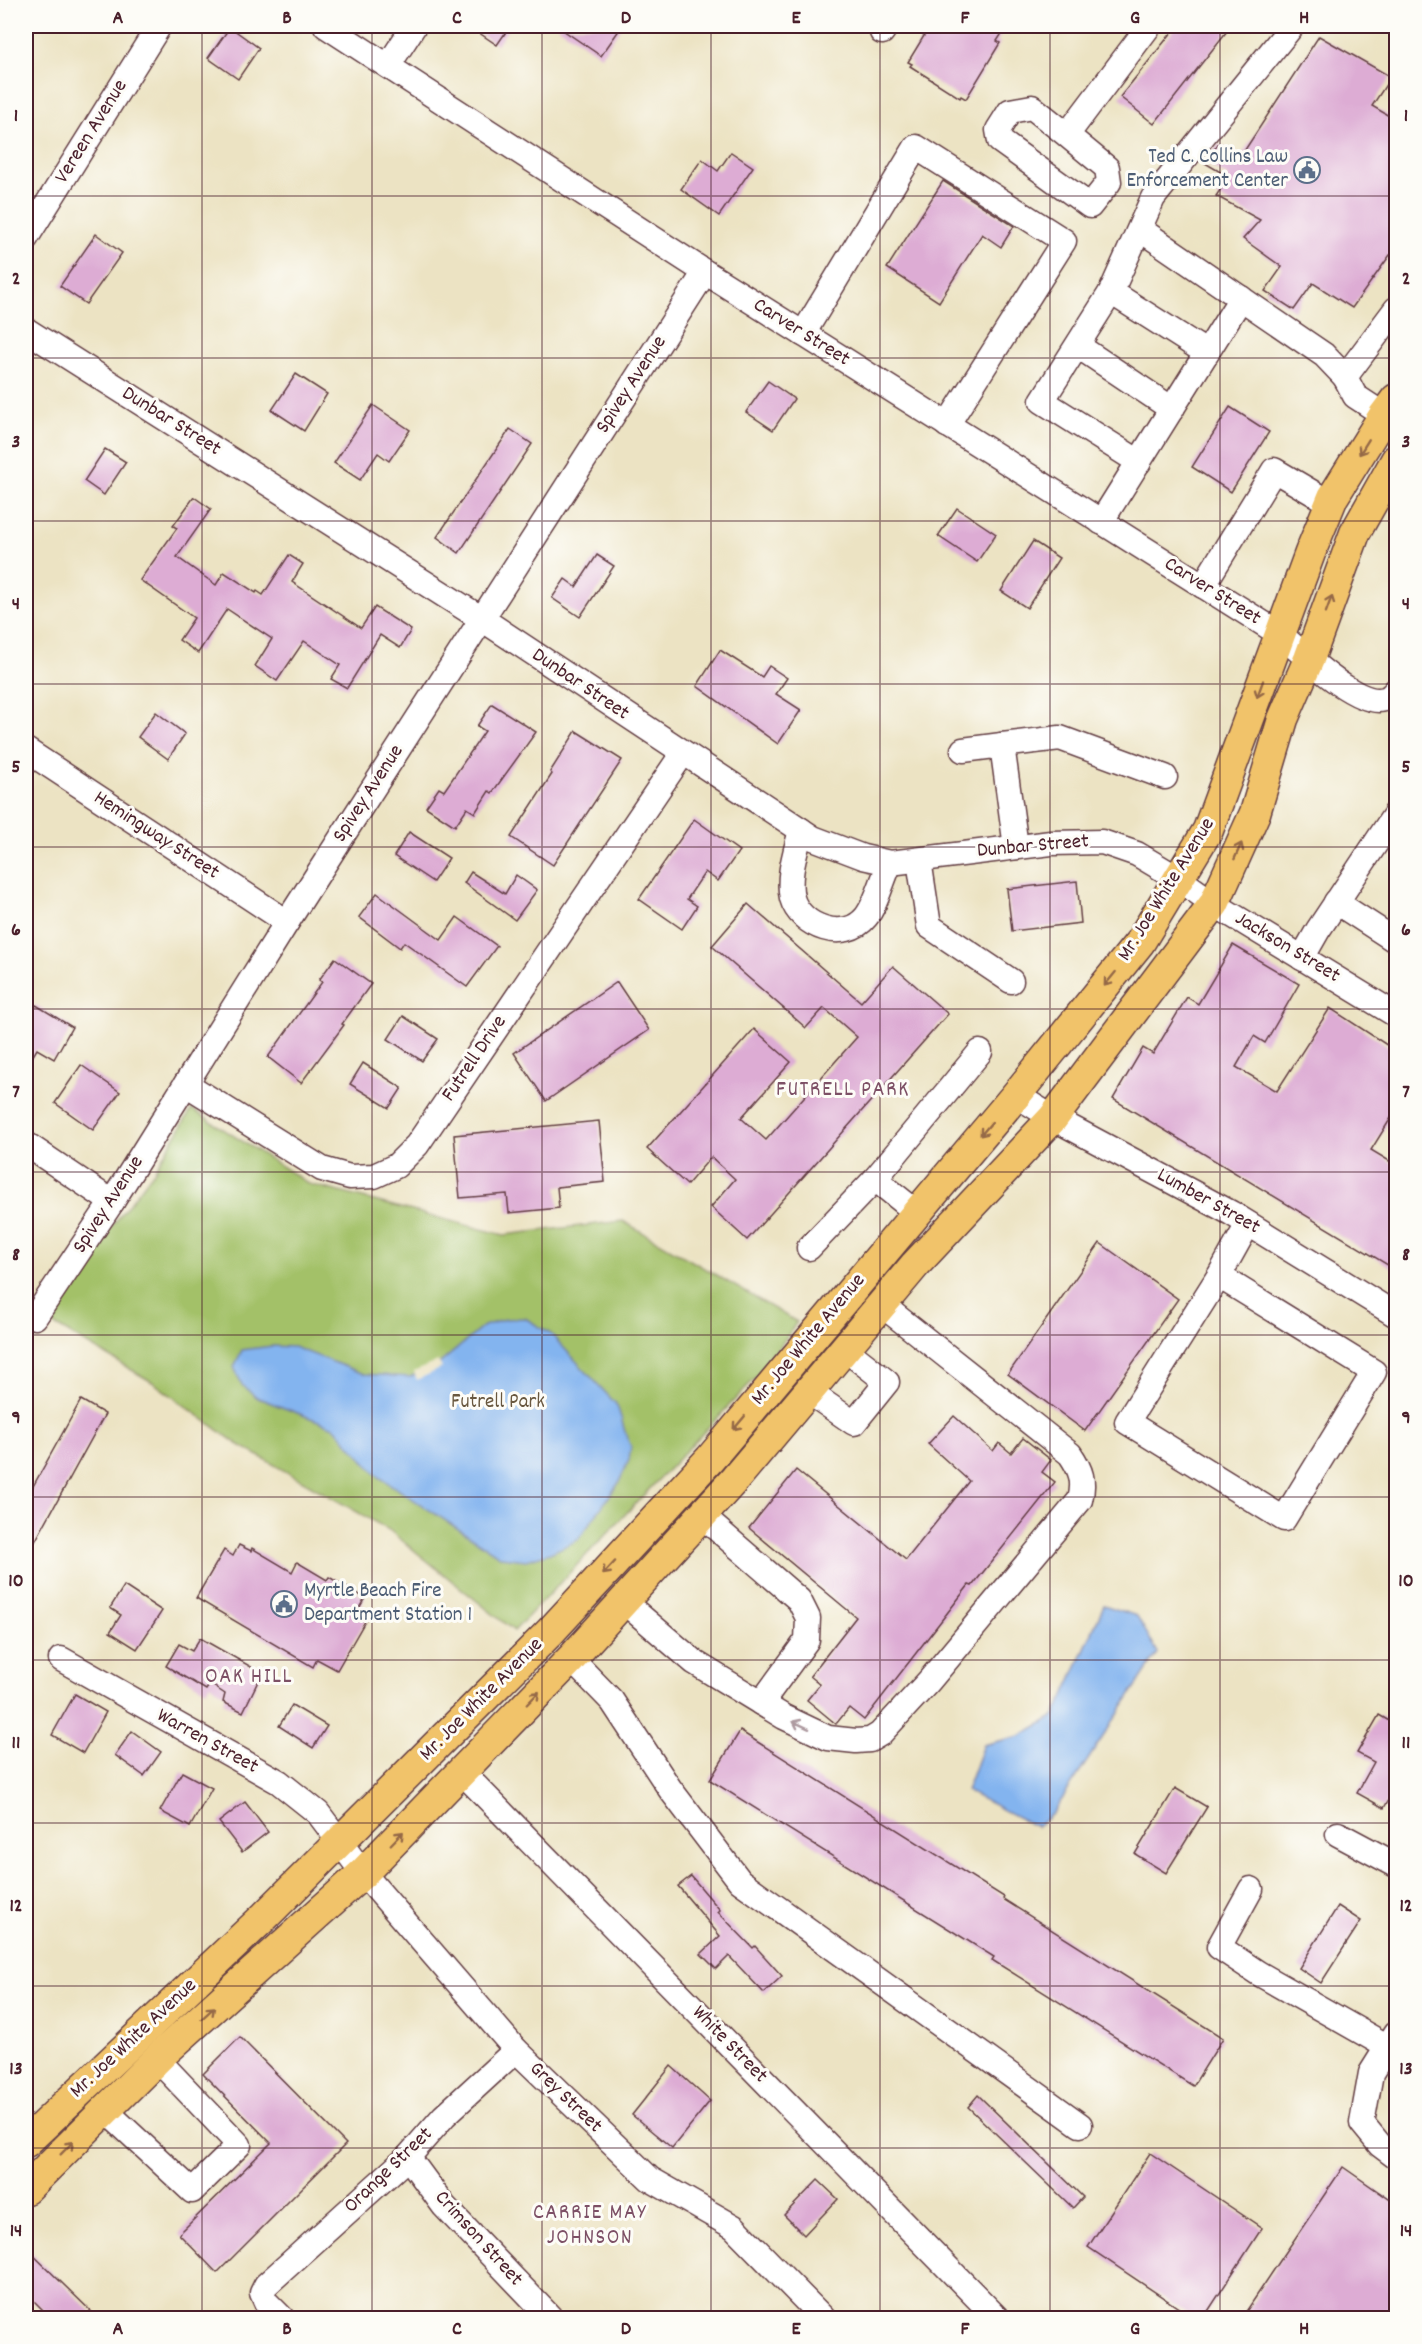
<svg xmlns="http://www.w3.org/2000/svg" width="1422" height="2344" font-family="Dekko,sans-serif">
	<style>
		.green { fill: #a3c168; stroke: #76704a; stroke-width: 1.5 }
		.water { fill: #83b4ef; stroke: #666a8d; stroke-width: 1.5 }
		.pier { fill: #ece3c3 }
		.building { fill: #ddacd4 }
		.lines { fill: none; stroke-linecap: round; stroke-linejoin: round }
		.minor-casing { stroke: #623c42; stroke-width: 27 }
		.major-casing { stroke: #623c42; stroke-width: 33 }
		.minor { stroke: #fff; stroke-width: 24 }
		.major { stroke: #f1c36a; stroke-width: 30 }
		.oneway { stroke: #956947 }
		.oneway2 { stroke: #ae9aa0 }
		.grid { fill: none; stroke: #4a1f2b; stroke-width: 1.5; stroke-opacity: 0.55 }
		.labels { text-anchor: middle; dominant-baseline: central; stroke-width: 6; stroke-linejoin: round; paint-order: stroke }
		.street-label { font-size: 21px; fill: #4a1f2b; stroke: #fdfcf7 }
		.service-label { font-size: 21px; fill: #4e5e75; stroke: #fdfcf7; text-anchor: end }
		.park-label { font-size: 21px; fill: #695840; stroke: #fdfcf7 }
		.neighbourhood-label { font-size: 22px; letter-spacing: 1.5px; fill: #7d5066; stroke: #fdfcf7 }
		.neatline { fill: none; stroke: #4a1f2b; stroke-width: 2 }
		.grid-label { font-size: 20px; text-anchor: middle; font-weight: bold; fill: #4a1f2b }
	</style>
	<rect width="100%" height="100%" fill="#fdfcf7"/>
	<filter id="ink" filterUnits="userSpaceOnUse"><feTurbulence type="fractalNoise" baseFrequency=".0167" numOctaves="2"/><feDisplacementMap in="SourceGraphic" scale="12" xChannelSelector="R" yChannelSelector="G"/><feConvolveMatrix kernelMatrix="1 2 1 2 8 2 1 2 1" color-interpolation-filters="sRGB"/></filter>
	<filter id="wash" filterUnits="userSpaceOnUse"><feTurbulence type="fractalNoise" baseFrequency=".008" numOctaves="4" result="noise"/><feDisplacementMap in="SourceGraphic" scale="24" xChannelSelector="R" yChannelSelector="G"/><feGaussianBlur stdDeviation="1.35" result="paint"/><feColorMatrix in="noise" values="0 0 0 0 0 0 0 0 0 0 0 0 0 0 0 0 0 1.4 0 .05"/><feComposite in="paint" operator="in"/></filter>
	<g filter="url(#wash)">
		<rect width="100%" height="100%" fill="#ece3c3"/>
		<polygon class="green" points="192,1109 309,1184 504,1235 623,1221 797,1322 765,1368 514,1631 389,1530 236,1443 154,1383 46,1320 57,1298 154,1171"/>
		<g class="water">
			<path d="M525,1318L551,1334L616,1404C623,1418 623,1433 631,1446L629,1460L618,1484L578,1540L550,1553L526,1560L501,1557L379,1477L334,1427L258,1398L242,1385L234,1367L242,1350L272,1346L294,1347L364,1374L410,1377L440,1363L484,1326L505,1319Z"/>
			<polygon points="1104,1605 1137,1616 1158,1653 1053,1813 1037,1827 966,1791 983,1745 1020,1736 1055,1716"/>
		</g>
		<polygon class="pier" points="438,1361 442,1368 417,1380 414,1372"/>
		<g id="blocks">
			<g class="building">
				<polygon points="469,26 510,26 497,45"/>
				<polygon points="557,26 622,26 601,56"/>
				<polygon points="930,26 1007,26 997,41 1000,43 966,99 961,96 960,98 910,66 912,64 908,62"/>
				<polygon points="1177,26 1231,26 1154,124 1120,97"/>
				<polygon points="230,27 259,48 238,79 208,58"/>
				<polygon points="1319,36 1391,77 1372,106 1396,120 1396,254 1390,255 1352,308 1313,283 1294,310 1265,291 1282,267 1243,239 1260,220 1216,196 1229,177 1205,163 1218,144 1241,156"/>
				<polygon points="731,152 753,167 719,216 681,189 702,159 718,171"/>
				<polygon points="943,181 1014,226 1001,247 982,234 939,302 887,268"/>
				<polygon points="96,234 122,253 86,304 60,286"/>
				<polygon points="296,374 327,394 304,431 272,410"/>
				<polygon points="768,381 794,399 773,430 746,412"/>
				<polygon points="373,405 410,430 389,461 378,453 360,480 334,463"/>
				<polygon points="1230,407 1269,432 1231,492 1192,467"/>
				<polygon points="510,429 532,444 459,553 437,537"/>
				<polygon points="105,449 126,462 104,495 84,481"/>
				<polygon points="194,497 211,509 177,557 216,585 224,572 256,593 257,591 263,595 289,555 303,564 292,582 361,628 375,607 411,630 400,648 380,635 347,688 331,679 340,665 304,641 277,681 255,666 272,639 227,609 198,653 179,640 194,618 140,580 177,528 173,526"/>
				<polygon points="957,508 996,534 977,562 938,536"/>
				<polygon points="1033,541 1059,558 1027,608 1001,591"/>
				<polygon points="597,555 614,566 580,617 552,598 565,579 576,587"/>
				<polygon points="720,650 762,677 769,666 787,678 776,694 801,710 778,744 697,686"/>
				<polygon points="492,704 536,732 492,793 489,791 475,813 467,808 455,826 426,807 439,788 444,791 485,731 477,726"/>
				<polygon points="156,712 185,734 168,759 138,737"/>
				<polygon points="576,731 622,760 553,865 511,837 552,774 550,772"/>
				<polygon points="694,819 739,851 718,881 705,872 687,899 697,906 682,929 639,899"/>
				<polygon points="409,832 449,858 433,882 394,856"/>
				<polygon points="471,872 505,894 516,875 537,890 515,920 464,883"/>
				<polygon points="1077,881 1081,923 1012,931 1007,889"/>
				<polygon points="377,893 441,940 457,917 497,946 467,987 404,942 400,948 359,917"/>
				<polygon points="748,904 861,1002 893,966 948,1014 747,1240 711,1207 735,1179 711,1157 687,1185 647,1149 754,1029 791,1062 741,1118 766,1140 857,1037 824,1008 806,1028 712,946"/>
				<polygon points="1233,945 1299,984 1265,1043 1254,1036 1236,1067 1277,1091 1330,1008 1396,1051 1396,1110 1371,1150 1396,1165 1396,1270 1113,1099 1143,1048 1153,1054 1187,997 1198,1004"/>
				<polygon points="335,958 371,984 342,1024 344,1025 301,1083 268,1057 322,982 319,980"/>
				<polygon points="617,982 649,1030 546,1101 514,1053"/>
				<polygon points="36,1005 72,1027 54,1059 37,1049 26,1067 26,1022"/>
				<polygon points="403,1016 438,1039 422,1061 388,1039"/>
				<polygon points="363,1063 402,1088 389,1108 350,1084"/>
				<polygon points="81,1065 120,1092 93,1130 55,1103"/>
				<polygon points="599,1121 605,1182 557,1187 559,1208 509,1213 507,1194 460,1198 454,1135"/>
				<polygon points="1100,1243 1178,1299 1085,1431 1008,1374"/>
				<polygon points="81,1400 105,1414 26,1558 26,1499"/>
				<polygon points="954,1416 993,1451 999,1443 1011,1453 1023,1438 1051,1460 1042,1472 1055,1482 972,1586 969,1585 864,1720 849,1708 836,1724 807,1700 820,1684 810,1676 856,1617 749,1528 796,1470 906,1560 969,1481 928,1444"/>
				<polygon points="239,1545 251,1551 252,1548 292,1572 297,1562 327,1580 329,1577 365,1598 358,1610 368,1616 337,1670 317,1659 313,1667 196,1598 224,1550 233,1556"/>
				<polygon points="124,1586 162,1611 137,1649 110,1632 121,1615 110,1608"/>
				<polygon points="200,1638 262,1673 243,1712 223,1702 225,1694 210,1684 206,1690 166,1666 179,1644 192,1651"/>
				<polygon points="75,1694 106,1712 83,1753 52,1735"/>
				<polygon points="292,1705 327,1726 313,1748 279,1726"/>
				<polygon points="1379,1715 1396,1725 1396,1786 1384,1808 1357,1793 1374,1762 1357,1753"/>
				<polygon points="132,1731 161,1752 144,1776 115,1755"/>
				<polygon points="740,1731 1004,1897 1003,1899 1223,2038 1193,2086 992,1960 994,1957 710,1780"/>
				<polygon points="182,1772 212,1788 190,1827 160,1811"/>
				<polygon points="1175,1788 1207,1807 1166,1873 1135,1854"/>
				<polygon points="245,1802 268,1832 242,1852 219,1822"/>
				<polygon points="691,1876 720,1910 718,1912 753,1948 755,1946 782,1976 764,1993 729,1956 716,1969 701,1954 720,1936 678,1886"/>
				<polygon points="1338,1906 1361,1921 1321,1983 1299,1968"/>
				<polygon points="240,2037 346,2144 217,2273 179,2234 271,2143 203,2074"/>
				<polygon points="671,2066 710,2101 672,2148 632,2115"/>
				<polygon points="978,2095 1083,2197 1073,2208 968,2107"/>
				<polygon points="1150,2153 1262,2228 1203,2319 1195,2319 1088,2247"/>
				<polygon points="1343,2167 1396,2204 1396,2298 1377,2319 1241,2319"/>
				<polygon points="818,2180 838,2199 804,2235 784,2215"/>
				<polygon points="26,2248 99,2319 52,2319 26,2293"/>
			</g>
		</g>
	</g>
	<g filter="url(#ink)">
		<use href="#blocks" fill-opacity="0" stroke="#623c42" stroke-width="1.5"/>
		<g class="lines">
			<defs>
				<g id="minor">
					<path d="M326,26L705,272L1280,634C1301,652 1357,708 1385,699C1389,698 1394,693 1396,690"/>
					<polyline points="882,32 886,26"/>
					<polyline points="388,66 414,26"/>
					<polyline points="1067,135 1032,107 1010,111 998,130 1000,141 1090,206 1109,182 1107,168 1067,135 1149,26"/>
					<polyline points="1141,230 1324,355 1345,377 1355,396 1384,415"/>
					<polyline points="26,238 159,26"/>
					<polyline points="1111,292 1207,353"/>
					<polyline points="26,330 482,619 813,838 863,857 890,863 1051,843 1102,842 1137,854 1179,879 1214,904 1396,1015"/>
					<polyline points="803,334 916,147 1064,241 947,425"/>
					<polyline points="1078,346 1172,409"/>
					<polyline points="1345,377 1396,309"/>
					<polyline points="1139,462 1042,401 1111,292 1153,198 1292,26"/>
					<polyline points="1101,522 1241,298"/>
					<polyline points="1203,586 1274,470 1330,503"/>
					<polyline points="1002,745 1060,738 1165,777"/>
					<polyline points="26,750 287,922"/>
					<polyline points="963,750 1002,745 1016,847"/>
					<path d="M801,830C796,851 787,876 792,898C800,927 845,943 866,917C876,905 883,878 890,863"/>
					<polyline points="919,860 929,926 1011,981"/>
					<polyline points="1336,902 1396,941"/>
					<polyline points="1302,958 1318,930 1396,813"/>
					<polyline points="186,1084 322,1169 350,1177 374,1176 396,1166 417,1145 683,753"/>
					<polyline points="1016,1095 1053,1118 1231,1213 1396,1315"/>
					<polyline points="26,1144 112,1202"/>
					<polyline points="916,1212 875,1179 980,1052"/>
					<polyline points="809,1248 875,1179"/>
					<polyline points="1219,1276 1374,1372 1284,1519 1127,1422 1219,1276 1248,1224"/>
					<polyline points="35,1317 112,1202 287,922 705,272"/>
					<polyline points="809,1392 854,1423 887,1382 845,1349"/>
					<polyline points="702,1516 799,1600 808,1618 807,1640 761,1703"/>
					<path d="M623,1601L694,1662L784,1717L828,1738L856,1741L870,1740L880,1734L929,1681L1080,1500C1085,1481 1081,1470 1070,1454L882,1305"/>
					<polyline points="61,1659 279,1782 318,1813 363,1873 516,2050 650,2179 734,2227 823,2318"/>
					<polyline points="571,1659 612,1701 670,1789 740,1881 1080,2125"/>
					<polyline points="462,1772 997,2318"/>
					<polyline points="1338,1834 1396,1865"/>
					<polyline points="1251,1889 1219,1947 1258,1973 1388,2047"/>
					<polyline points="1396,2033 1371,2073 1362,2123 1380,2145 1396,2157"/>
					<polyline points="105,2110 192,2191 239,2145 157,2059"/>
					<polyline points="408,2157 444,2206 551,2318"/>
					<polyline points="282,2318 266,2302 262,2293 266,2285 408,2157 444,2116 516,2050"/>
				</g>
				<g id="major">
					<polyline points="26,2142 265,1916 550,1632 710,1459 1016,1095 1140,942 1208,830 1310,553 1333,497 1384,415 1396,399"/>
					<polyline points="26,2189 163,2053 363,1873 571,1659 735,1479 915,1265 1053,1118 1214,904 1255,813 1283,719 1309,659 1355,533 1396,460"/>
				</g>
			</defs>
			<use href="#minor" class="minor-casing"/>
			<use href="#major" class="major-casing"/>
			<use href="#minor" class="minor"/>
			<use href="#major" class="major"/>
		</g>
		<defs><path id="oneway-shaft" d="M-6 0H5M1.5-3L5.5 0L1.5 3" fill="none" stroke-width="1.6" stroke-linecap="round" stroke-linejoin="round" transform="scale(1.5)"/></defs>
		<g class="oneway">
			<use href="#oneway-shaft" transform="translate(1364 447) rotate(122)"/>
			<use href="#oneway-shaft" transform="translate(1329 604) rotate(-70)"/>
			<use href="#oneway-shaft" transform="translate(1260 689) rotate(110)"/>
			<use href="#oneway-shaft" transform="translate(1238 851) rotate(-66)"/>
			<use href="#oneway-shaft" transform="translate(1110 979) rotate(129)"/>
			<use href="#oneway-shaft" transform="translate(986 1129) rotate(130)"/>
			<use href="#oneway-shaft" transform="translate(739 1423) rotate(130)"/>
			<use href="#oneway-shaft" transform="translate(609 1568) rotate(133)"/>
			<use href="#oneway-shaft" transform="translate(533 1698) rotate(-46)"/>
			<use href="#oneway-shaft" transform="translate(397 1838) rotate(-46)"/>
			<use href="#oneway-shaft" transform="translate(208 2013) rotate(-42)"/>
			<use href="#oneway-shaft" transform="translate(67 2148) rotate(-45)"/>
		</g>
		<use class="oneway2" href="#oneway-shaft" transform="translate(801 1725) rotate(-155)"/>
	</g>
	<path class="grid" d="M202,26V2318M372,26V2318M542,26V2318M711,26V2318M880,26V2318M1050,26V2318M1220,26V2318M26,196H1396M26,358H1396M26,521H1396M26,684H1396M26,847H1396M26,1009H1396M26,1172H1396M26,1335H1396M26,1497H1396M26,1660H1396M26,1823H1396M26,1986H1396M26,2148H1396"/>
	<defs>
		<symbol id="civic-ring" viewBox="-11 -11 22 22"><circle r="9.5" fill="#fdfcf7" stroke="#5c6f8a" stroke-width="1.5"/><path d="M-.6-6.5H3V-4.5H.6V-3L4-1V1h2V6H-6V1h2V-1L-.6-3ZM-1.2 2.5V6h2.4V2.5Z" fill="#5c6f8a"/></symbol>
	</defs>
	<g fill-rule="evenodd">
		<use href="#civic-ring" x="1292" y="155" width="30" height="30"/>
		<use href="#civic-ring" x="269" y="1589" width="30" height="30"/>
	</g>
	<g class="labels">
		<g class="street-label">
			<text transform="translate(92 132) rotate(-58)">Vereen Avenue</text>
			<text transform="translate(801 333) rotate(32)">Carver Street</text>
			<text transform="translate(632 385) rotate(-57)">Spivey Avenue</text>
			<text transform="translate(171 422) rotate(32)">Dunbar Street</text>
			<text transform="translate(1212 592) rotate(32)">Carver Street</text>
			<text transform="translate(580 685) rotate(34)">Dunbar Street</text>
			<text transform="translate(369 794) rotate(-57)">Spivey Avenue</text>
			<text transform="translate(156 836) rotate(33)">Hemingway Street</text>
			<text transform="translate(1033 847) rotate(-5)">Dunbar Street</text>
			<text transform="translate(1167 890) rotate(-58)">Mr. Joe White Avenue</text>
			<text transform="translate(1287 948) rotate(31)">Jackson Street</text>
			<text transform="translate(475 1059) rotate(-56)">Futrell Drive</text>
			<text transform="translate(1208 1202) rotate(29)">Lumber Street</text>
			<text transform="translate(109 1205) rotate(-57)">Spivey Avenue</text>
			<text transform="translate(809 1340) rotate(-50)">Mr. Joe White Avenue</text>
			<text transform="translate(482 1700) rotate(-45)">Mr. Joe White Avenue</text>
			<text transform="translate(207 1742) rotate(29)">Warren Street</text>
			<text transform="translate(134 2039) rotate(-43)">Mr. Joe White Avenue</text>
			<text transform="translate(729 2045) rotate(46)">White Street</text>
			<text transform="translate(565 2098) rotate(44)">Grey Street</text>
			<text transform="translate(389 2171) rotate(-44)">Orange Street</text>
			<text transform="translate(478 2239) rotate(48)">Crimson Street</text>
		</g>
		<g class="service-label">
			<text x="1288" y="158">Ted C. Collins Law<tspan x="1288" dy="24">Enforcement Center</tspan></text>
			<text x="304" y="1592" text-anchor="start">Myrtle Beach Fire<tspan x="304" dy="24">Department Station 1</tspan></text>
		</g>
		<g class="park-label">
			<text x="498" y="1403">Futrell Park</text>
		</g>
		<g class="neighbourhood-label">
			<text x="843" y="1090">FUTRELL PARK</text>
			<text x="249" y="1677">OAK HILL</text>
			<text x="590" y="2213">CARRIE MAY<tspan x="590" dy="25">JOHNSON</tspan></text>
		</g>
	</g>
	<rect width="1422" height="2344" fill="none" stroke="#fdfcf7" stroke-width="66"/>
	<rect x="33" y="33" width="1356" height="2278" class="neatline"/>
	<g class="grid-label">
		<text x="118" y="23">A</text>
		<text x="287" y="23">B</text>
		<text x="457" y="23">C</text>
		<text x="626" y="23">D</text>
		<text x="796" y="23">E</text>
		<text x="965" y="23">F</text>
		<text x="1135" y="23">G</text>
		<text x="1304" y="23">H</text>
		<text x="16" y="121">1</text>
		<text x="1406" y="121">1</text>
		<text x="16" y="284">2</text>
		<text x="1406" y="284">2</text>
		<text x="16" y="447">3</text>
		<text x="1406" y="447">3</text>
		<text x="16" y="609">4</text>
		<text x="1406" y="609">4</text>
		<text x="16" y="772">5</text>
		<text x="1406" y="772">5</text>
		<text x="16" y="935">6</text>
		<text x="1406" y="935">6</text>
		<text x="16" y="1097">7</text>
		<text x="1406" y="1097">7</text>
		<text x="16" y="1260">8</text>
		<text x="1406" y="1260">8</text>
		<text x="16" y="1423">9</text>
		<text x="1406" y="1423">9</text>
		<text x="16" y="1586">10</text>
		<text x="1406" y="1586">10</text>
		<text x="16" y="1748">11</text>
		<text x="1406" y="1748">11</text>
		<text x="16" y="1911">12</text>
		<text x="1406" y="1911">12</text>
		<text x="16" y="2074">13</text>
		<text x="1406" y="2074">13</text>
		<text x="16" y="2236">14</text>
		<text x="1406" y="2236">14</text>
		<text x="118" y="2334">A</text>
		<text x="287" y="2334">B</text>
		<text x="457" y="2334">C</text>
		<text x="626" y="2334">D</text>
		<text x="796" y="2334">E</text>
		<text x="965" y="2334">F</text>
		<text x="1135" y="2334">G</text>
		<text x="1304" y="2334">H</text>
	</g>
</svg>
